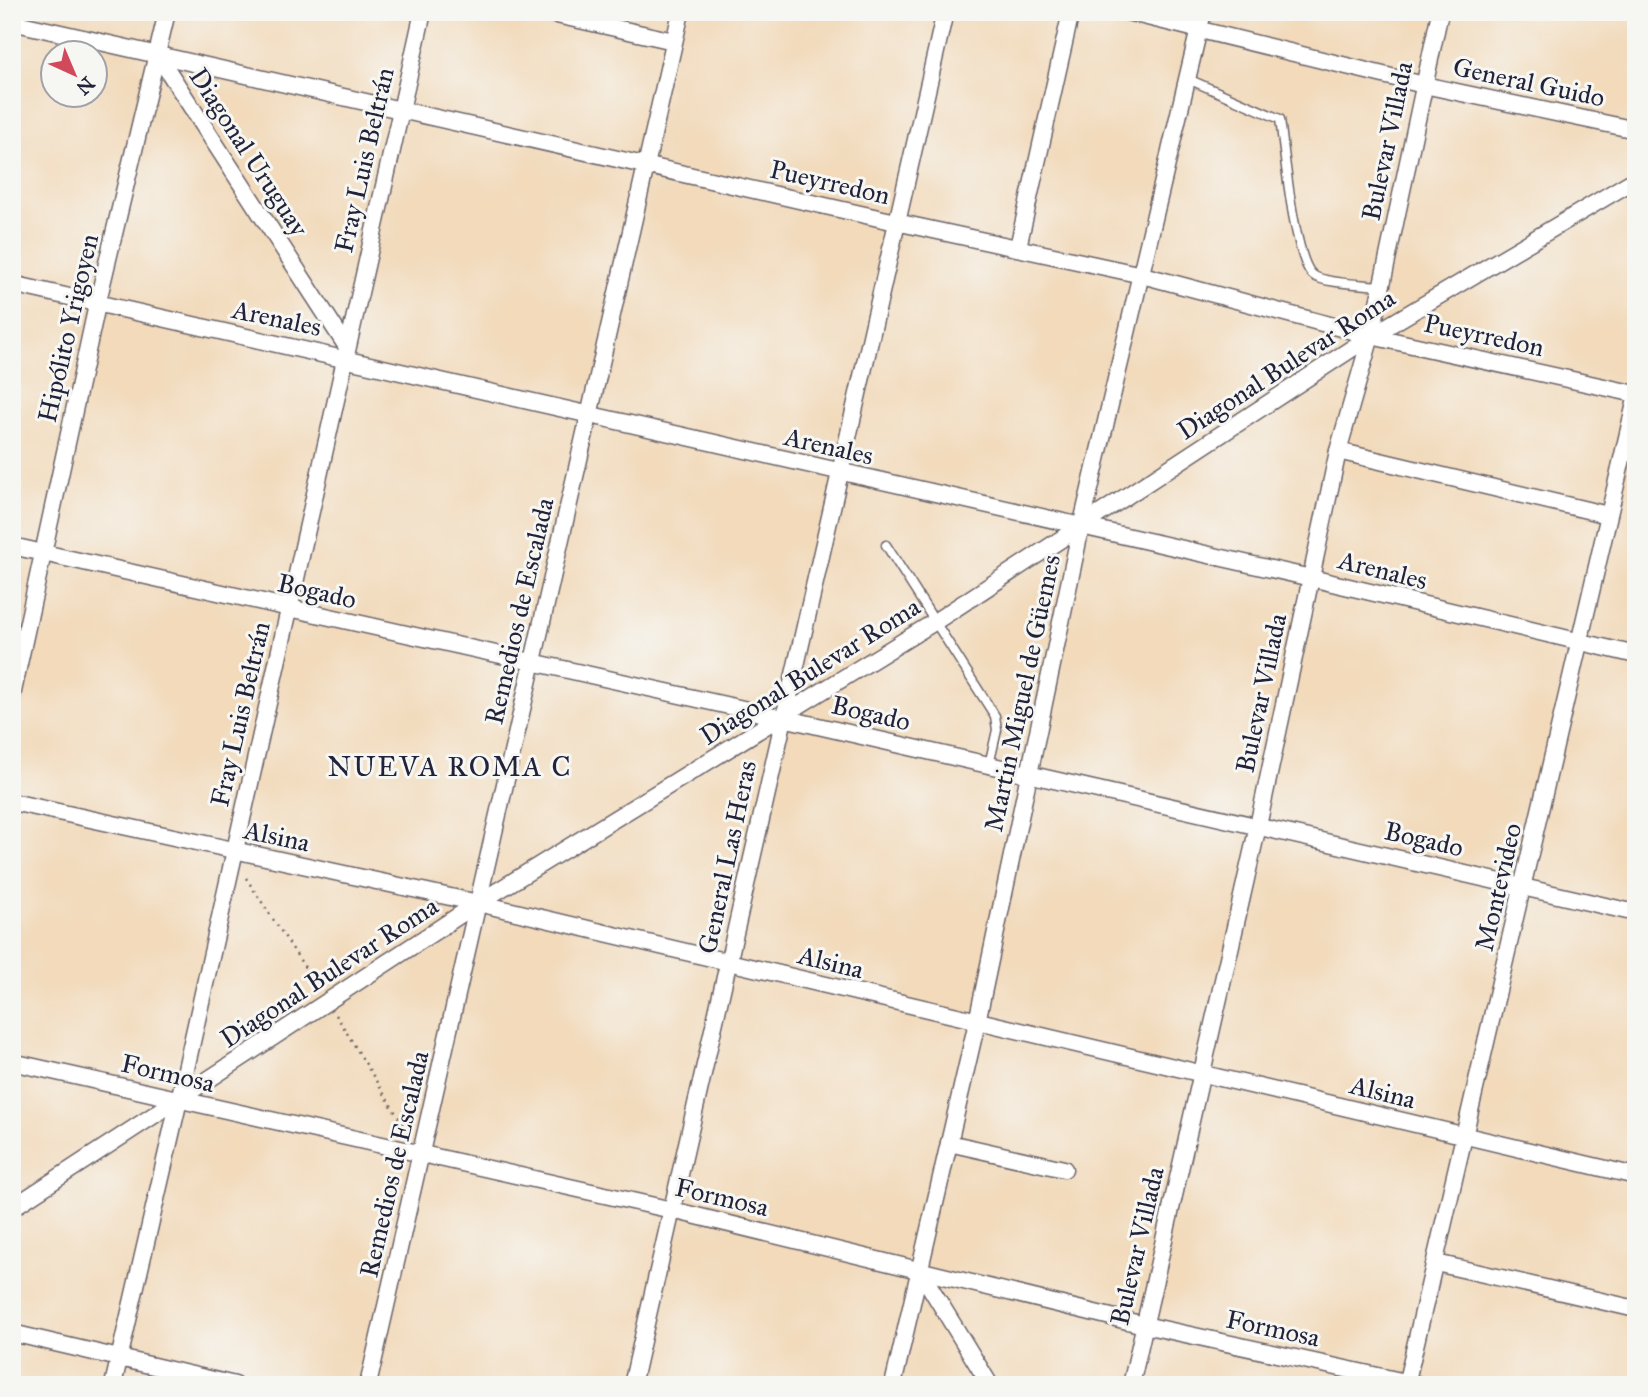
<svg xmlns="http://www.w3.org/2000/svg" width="1648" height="1397" font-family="'IM FELL Great Primer',serif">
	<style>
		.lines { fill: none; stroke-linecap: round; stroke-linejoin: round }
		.service-casing { stroke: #6b6268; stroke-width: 11 }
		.minor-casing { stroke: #6b6268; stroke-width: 19 }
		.path { stroke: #6b6268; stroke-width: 2.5; stroke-dasharray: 2 5; stroke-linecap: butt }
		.service { stroke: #fff; stroke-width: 8 }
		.minor { stroke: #fff; stroke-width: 16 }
		.labels { text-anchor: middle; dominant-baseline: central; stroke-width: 6; stroke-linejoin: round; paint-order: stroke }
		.street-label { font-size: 26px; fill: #22223b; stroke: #f6f6f2 }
		.neighbourhood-label { font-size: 28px; letter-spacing: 2px; fill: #22223b; stroke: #f6f6f2 }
	</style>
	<rect width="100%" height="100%" fill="#f6f6f2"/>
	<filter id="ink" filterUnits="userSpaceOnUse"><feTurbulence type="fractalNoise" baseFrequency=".0143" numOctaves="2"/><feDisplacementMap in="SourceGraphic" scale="14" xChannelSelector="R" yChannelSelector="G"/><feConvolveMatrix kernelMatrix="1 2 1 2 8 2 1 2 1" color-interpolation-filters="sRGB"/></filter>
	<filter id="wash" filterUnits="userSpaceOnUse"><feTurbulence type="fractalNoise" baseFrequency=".00686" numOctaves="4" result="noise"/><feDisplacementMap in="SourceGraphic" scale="28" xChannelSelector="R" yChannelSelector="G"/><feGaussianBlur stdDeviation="1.57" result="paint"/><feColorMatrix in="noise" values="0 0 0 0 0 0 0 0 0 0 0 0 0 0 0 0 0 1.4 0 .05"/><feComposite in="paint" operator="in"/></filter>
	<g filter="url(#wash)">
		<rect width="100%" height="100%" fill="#f2dabb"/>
	</g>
	<g filter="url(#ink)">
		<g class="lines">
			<defs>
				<g id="service">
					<path d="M1188,79L1280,119C1284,147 1294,260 1313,275C1324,284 1365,284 1381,286"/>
					<polyline points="886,545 995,716 997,730 989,765"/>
				</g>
				<g id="minor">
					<polyline points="543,12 674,41"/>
					<polyline points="1127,12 1424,85 1636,130"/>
					<polyline points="12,22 896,222 1142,275 1371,336 1636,394"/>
					<polyline points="157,54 347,347"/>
					<polyline points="1018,247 1071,12"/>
					<polyline points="12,284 1311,578 1636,655"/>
					<polyline points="1338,451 1608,515"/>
					<polyline points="12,546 783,718 1636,913"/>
					<polyline points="12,696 97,305 167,12"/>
					<polyline points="12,802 478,903 1636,1176"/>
					<polyline points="12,1062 672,1210 1144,1325 1419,1385"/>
					<polyline points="949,1143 1064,1169"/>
					<polyline points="12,1208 478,903 936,621 1371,336 1636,179"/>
					<polyline points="1436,1263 1636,1309"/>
					<polyline points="919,1269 990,1385"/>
					<polyline points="12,1333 235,1385"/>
					<polyline points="113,1385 179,1100 423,12"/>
					<polyline points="368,1385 681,12"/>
					<polyline points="632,1385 945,12"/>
					<polyline points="893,1385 977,1022 1081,527 1203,12"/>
					<polyline points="1131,1385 1258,826 1338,451 1371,336 1440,12"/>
					<polyline points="1406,1385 1636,399"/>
				</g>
			</defs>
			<use href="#service" class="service-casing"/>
			<use href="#minor" class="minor-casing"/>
			<g class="path">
				<polyline points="246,878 319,989"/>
				<polyline points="336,1015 409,1135"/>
			</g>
			<use href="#service" class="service"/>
			<use href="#minor" class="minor"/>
		</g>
	</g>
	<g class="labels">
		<g class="street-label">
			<text transform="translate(1529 82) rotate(12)">General Guido</text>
			<text transform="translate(1387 141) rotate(-78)">Bulevar Villada</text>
			<text transform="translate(249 152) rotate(57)">Diagonal Uruguay</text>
			<text transform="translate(364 160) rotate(-77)">Fray Luis Beltrán</text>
			<text transform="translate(830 182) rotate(13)">Pueyrredon</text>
			<text transform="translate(277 318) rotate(12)">Arenales</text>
			<text transform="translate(68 328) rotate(-77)">Hipólito Yrigoyen</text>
			<text transform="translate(1484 335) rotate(12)">Pueyrredon</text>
			<text transform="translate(1286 364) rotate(-33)">Diagonal Bulevar Roma</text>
			<text transform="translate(829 446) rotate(13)">Arenales</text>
			<text transform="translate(1383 570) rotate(14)">Arenales</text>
			<text transform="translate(317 591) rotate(13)">Bogado</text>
			<text transform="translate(519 611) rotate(-77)">Remedios de Escalada</text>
			<text transform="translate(810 671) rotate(-32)">Diagonal Bulevar Roma</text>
			<text transform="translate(1022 693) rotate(-78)">Martin Miguel de Güemes</text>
			<text transform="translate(1261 693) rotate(-78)">Bulevar Villada</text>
			<text transform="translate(871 713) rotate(13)">Bogado</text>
			<text transform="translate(240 714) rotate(-77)">Fray Luis Beltrán</text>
			<text transform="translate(277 836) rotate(12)">Alsina</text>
			<text transform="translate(1424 839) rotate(13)">Bogado</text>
			<text transform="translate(727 857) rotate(-78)">General Las Heras</text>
			<text transform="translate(1498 887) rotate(-77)">Montevideo</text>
			<text transform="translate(831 962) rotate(14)">Alsina</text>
			<text transform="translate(329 972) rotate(-33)">Diagonal Bulevar Roma</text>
			<text transform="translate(168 1073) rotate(13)">Formosa</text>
			<text transform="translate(1383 1092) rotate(14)">Alsina</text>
			<text transform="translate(394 1164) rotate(-77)">Remedios de Escalada</text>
			<text transform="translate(722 1197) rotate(13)">Formosa</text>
			<text transform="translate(1137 1246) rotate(-77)">Bulevar Villada</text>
			<text transform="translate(1273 1328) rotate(12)">Formosa</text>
		</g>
		<g class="neighbourhood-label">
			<text x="450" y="766">NUEVA ROMA C</text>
		</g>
	</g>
	<rect width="1648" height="1397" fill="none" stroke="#f6f6f2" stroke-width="42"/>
	<g transform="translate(74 74) rotate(136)"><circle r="33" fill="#f6f6f2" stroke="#a1a1a9" stroke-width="2"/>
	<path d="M0-5L12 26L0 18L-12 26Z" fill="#d1495b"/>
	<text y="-10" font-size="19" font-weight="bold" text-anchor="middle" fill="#22223b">N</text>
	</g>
</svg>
